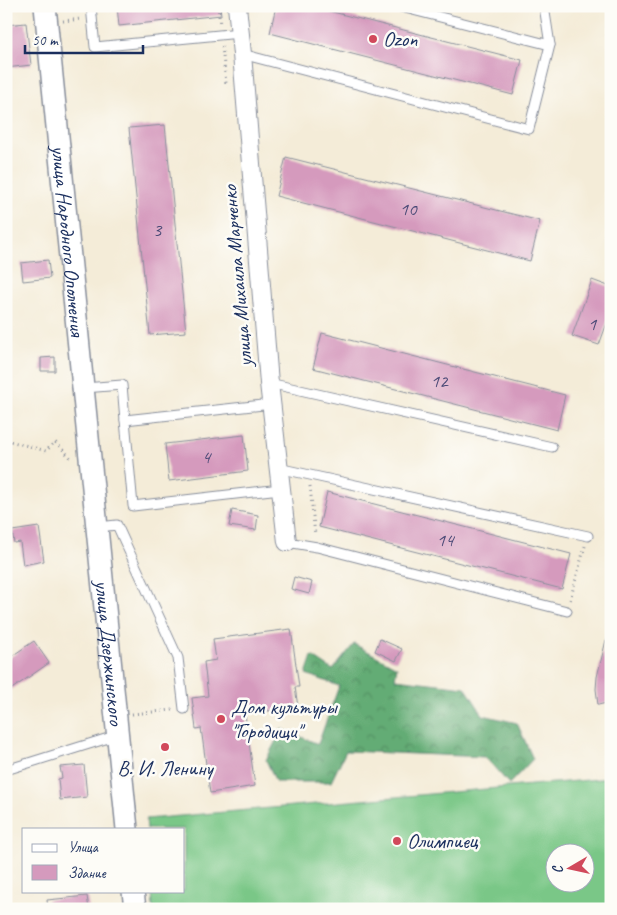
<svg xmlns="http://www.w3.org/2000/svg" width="617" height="915" font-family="Caveat,sans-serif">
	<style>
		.grass { fill: #7ac787; stroke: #4a7b72; fill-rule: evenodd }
		.forest { fill: url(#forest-crowns); stroke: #3f6e69 }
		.building { fill: #d59abd }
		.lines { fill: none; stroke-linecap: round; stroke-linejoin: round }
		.service-casing { stroke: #888e9b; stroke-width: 11 }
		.minor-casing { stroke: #888e9b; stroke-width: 20 }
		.tertiary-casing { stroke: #888e9b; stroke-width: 24 }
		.path { stroke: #888e9b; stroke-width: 3; stroke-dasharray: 1 4; stroke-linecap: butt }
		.service { stroke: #fff; stroke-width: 9 }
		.minor { stroke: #fff; stroke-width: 18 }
		.tertiary { stroke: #fff; stroke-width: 21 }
		.poi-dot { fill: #d1495b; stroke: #fdfcf7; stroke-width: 2 }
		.labels { text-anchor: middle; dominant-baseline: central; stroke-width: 5; stroke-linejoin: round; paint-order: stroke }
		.number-label { font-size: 19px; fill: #4a4a76 }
		.poi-label { font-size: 21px; fill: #1b2f5e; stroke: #fdfcf7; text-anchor: start }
		.street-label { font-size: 21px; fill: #1b2f5e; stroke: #fdfcf7 }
	</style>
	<defs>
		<pattern id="forest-crowns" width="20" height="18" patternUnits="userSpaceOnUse" patternTransform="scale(1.25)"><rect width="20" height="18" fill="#63ac74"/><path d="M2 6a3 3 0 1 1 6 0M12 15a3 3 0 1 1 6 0" fill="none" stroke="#518c62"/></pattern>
	</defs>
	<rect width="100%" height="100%" fill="#fdfcf7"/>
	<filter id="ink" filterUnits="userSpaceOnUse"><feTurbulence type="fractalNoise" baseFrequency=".02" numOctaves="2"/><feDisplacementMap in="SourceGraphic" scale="10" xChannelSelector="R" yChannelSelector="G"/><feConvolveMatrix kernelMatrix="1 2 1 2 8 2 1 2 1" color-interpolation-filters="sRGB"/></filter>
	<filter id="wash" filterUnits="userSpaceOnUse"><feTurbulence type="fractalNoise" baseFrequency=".0096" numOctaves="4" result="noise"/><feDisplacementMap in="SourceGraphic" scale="20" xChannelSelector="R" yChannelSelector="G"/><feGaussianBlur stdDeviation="1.12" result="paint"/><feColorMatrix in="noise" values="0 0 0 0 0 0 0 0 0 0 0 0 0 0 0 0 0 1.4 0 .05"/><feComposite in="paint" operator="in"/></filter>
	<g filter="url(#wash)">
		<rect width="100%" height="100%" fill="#f4ecd8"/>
		<path class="grass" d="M611,778V909H153L152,891H184V829H147L146,819ZM554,852H584V882H554Z"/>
		<polygon class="forest" points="354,644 397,667 395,679 465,687 483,715 517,723 533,759 509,784 485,757 346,751 331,782 276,782 266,760 282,729 318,744 339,686 306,674 312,656 333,670"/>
		<g id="blocks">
			<g class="building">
				<polygon points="117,6 220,6 221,15 119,26"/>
				<polygon points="276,6 309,6 522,60 513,95 270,33"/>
				<polygon points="26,23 31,65 6,68 6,25"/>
				<polygon points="165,125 186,332 150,335 129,128"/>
				<polygon points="286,157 540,221 530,261 276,196"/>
				<polygon points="48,260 50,278 23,281 21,263"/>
				<polygon points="592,280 611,287 611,312 599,345 572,336"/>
				<polygon points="322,333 565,395 557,430 313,368"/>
				<polygon points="55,357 55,371 41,371 41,358"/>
				<polygon points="244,435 248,471 169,481 165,444"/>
				<polygon points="327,492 571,554 562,589 319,527"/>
				<polygon points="232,510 258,515 256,530 229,526"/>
				<polygon points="39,527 44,561 23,565 20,542 14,543 12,531"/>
				<polygon points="294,577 312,582 309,594 291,589"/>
				<polygon points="291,629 299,687 295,687 298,707 245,714 255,786 210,793 201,728 196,729 192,698 208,696 204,662 216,660 213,639"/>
				<polygon points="380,639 402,649 396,661 375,651"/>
				<polygon points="606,640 611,640 611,702 598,705 596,689 597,677"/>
				<polygon points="34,641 49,663 6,693 6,660"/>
				<polygon points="84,765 87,797 60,800 58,779 62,778 60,767"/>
				<polygon points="87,896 89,909 48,909 47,900"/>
			</g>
		</g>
	</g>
	<g filter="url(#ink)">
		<use href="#blocks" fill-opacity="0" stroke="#888e9b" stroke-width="1"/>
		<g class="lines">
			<defs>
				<g id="service">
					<polyline points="91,6 95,47 240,33"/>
					<polyline points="397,6 550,45"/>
					<polyline points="242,54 529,129 550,45 544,6"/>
					<polyline points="269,383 552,447"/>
					<polyline points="84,388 122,385 125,420"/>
					<polyline points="272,404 125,420 133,506 280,489"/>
					<polyline points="278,468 588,536"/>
					<polyline points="98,527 117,525 178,658 184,709"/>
					<polyline points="287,542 317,547 567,611"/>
					<polyline points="6,770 118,735"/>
				</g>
				<polyline id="minor" points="237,6 242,54 269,383 287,542"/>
				<g id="tertiary">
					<path id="s1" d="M45,6L127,829"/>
					<polyline points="133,891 135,909"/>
				</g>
			</defs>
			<use href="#service" class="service-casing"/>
			<use href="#minor" class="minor-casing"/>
			<use href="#tertiary" class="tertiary-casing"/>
			<g class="path">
				<polyline points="218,6 220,25"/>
				<polyline points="63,21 81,19"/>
				<polyline points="222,47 226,83"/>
				<polyline points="6,440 46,451 55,442 72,459"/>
				<polyline points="310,486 315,535"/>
				<polyline points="570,600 585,546"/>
				<polyline points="132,714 173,710"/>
			</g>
			<use href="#service" class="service"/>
			<use href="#minor" class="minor"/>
			<use href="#tertiary" class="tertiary"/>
		</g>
	</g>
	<g class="poi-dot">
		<circle cx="373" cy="39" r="5"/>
		<circle cx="221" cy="719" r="5"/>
		<circle cx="165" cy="747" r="5"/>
		<circle cx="397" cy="841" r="5"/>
	</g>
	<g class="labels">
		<g class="number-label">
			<text x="408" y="209">10</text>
			<text x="157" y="230">3</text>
			<text x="592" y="324">1</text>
			<text x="439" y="381">12</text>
			<text x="206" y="457">4</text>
			<text x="445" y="540">14</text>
		</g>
		<g class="poi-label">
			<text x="383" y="39">Ozon</text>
			<text x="231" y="707">Дом культуры<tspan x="231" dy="24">"Городищи"</tspan></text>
			<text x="165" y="768" text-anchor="middle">В. И. Ленину</text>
			<text x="407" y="841">Олимпиец</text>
		</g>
		<g class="street-label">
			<text stroke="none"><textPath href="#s1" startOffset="236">улица Народного Ополчения</textPath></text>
			<text transform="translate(237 276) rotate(-95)">улица Михаила Марченко</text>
			<text stroke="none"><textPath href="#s1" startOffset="650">улица Дзержинского</textPath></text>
		</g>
	</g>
	<rect width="617" height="915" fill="none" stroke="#fdfcf7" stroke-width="25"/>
	<rect x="22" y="828" width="162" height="65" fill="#fdfcf7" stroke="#a3aaba"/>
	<rect x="32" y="844" width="25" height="8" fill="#ffffff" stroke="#a3aaba"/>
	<text x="68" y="852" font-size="15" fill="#1b2f5e">Улица</text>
	<rect x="32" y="865" width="25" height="15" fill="#d59abd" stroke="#a3aaba"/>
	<text x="68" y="878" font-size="15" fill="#1b2f5e">Здание</text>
	<g transform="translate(570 868) rotate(261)"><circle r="24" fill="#fdfcf7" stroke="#a3aaba"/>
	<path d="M0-4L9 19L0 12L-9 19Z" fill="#d1495b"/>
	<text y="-8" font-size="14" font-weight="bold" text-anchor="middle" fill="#1b2f5e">С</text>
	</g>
	<path d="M25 45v8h118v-8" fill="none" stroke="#1b2f5e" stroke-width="2.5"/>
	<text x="32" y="45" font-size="15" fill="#1b2f5e" stroke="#fdfcf7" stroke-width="4" paint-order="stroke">50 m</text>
</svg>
